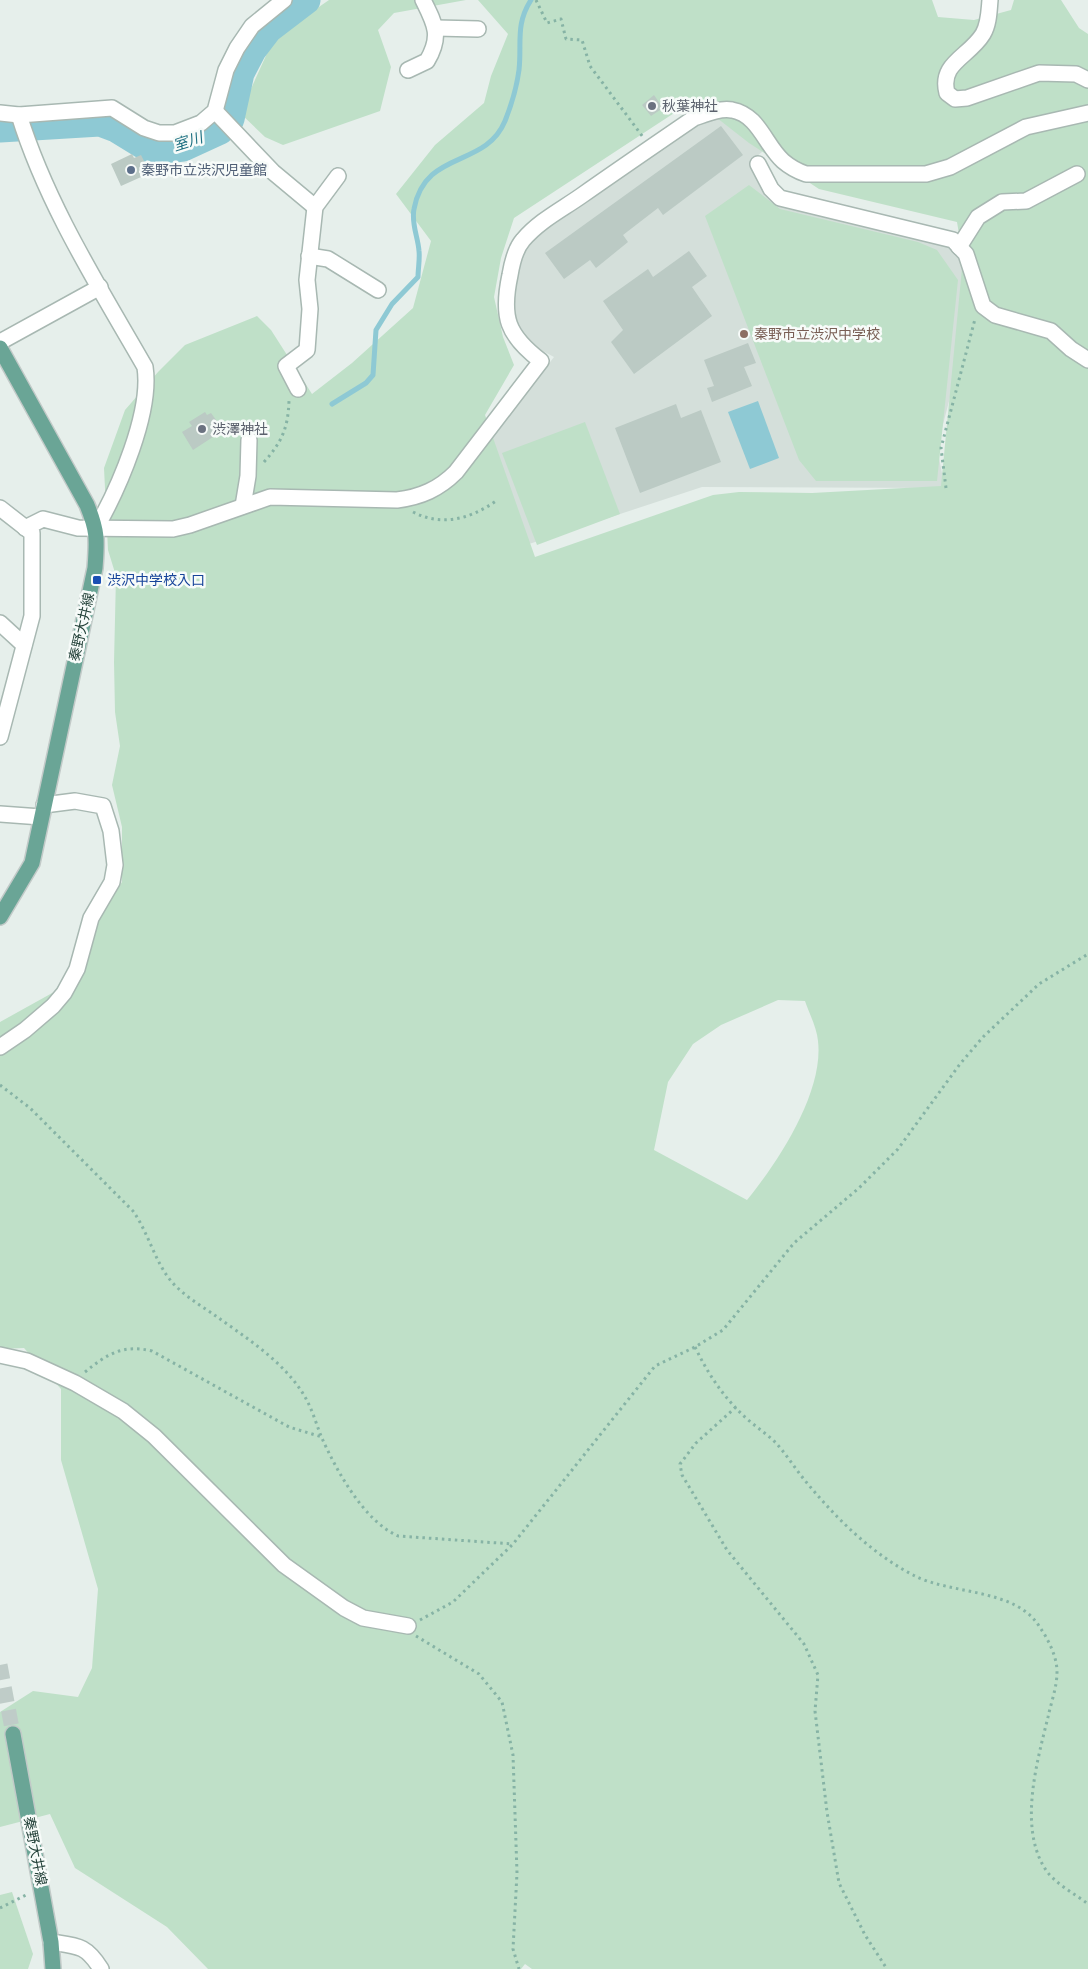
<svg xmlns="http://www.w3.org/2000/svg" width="1088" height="1969" font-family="'Sofia Sans Condensed','Noto Sans JP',sans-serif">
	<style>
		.built { fill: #d4dfda }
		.green { fill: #bfe0c8; fill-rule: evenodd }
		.water { fill: #8ec9d4 }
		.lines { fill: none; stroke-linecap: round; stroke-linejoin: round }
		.stream { stroke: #8ec9d4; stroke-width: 5 }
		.river { stroke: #8ec9d4; stroke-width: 29 }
		.building { fill: #bbcac4 }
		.major-tunnel { stroke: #bfccc8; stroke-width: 15; stroke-dasharray: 15 8; stroke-linecap: butt }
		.minor-casing { stroke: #a8b8b2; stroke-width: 18 }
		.major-casing { stroke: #c2cac8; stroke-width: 18 }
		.path { stroke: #86b3a5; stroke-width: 3; stroke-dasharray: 2.5 4; stroke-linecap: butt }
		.minor { stroke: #fff; stroke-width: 15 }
		.major { stroke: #6aa596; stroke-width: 15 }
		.worship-dot { fill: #6b7280; stroke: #f7fbf9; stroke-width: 2 }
		.service-dot { fill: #5c6f8a; stroke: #f7fbf9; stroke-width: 2 }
		.education-dot { fill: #8d6e63; stroke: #f7fbf9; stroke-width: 2 }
		.transit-dot { fill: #1a4fb4; stroke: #f7fbf9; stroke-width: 2 }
		.labels { text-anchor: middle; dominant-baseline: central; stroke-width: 5; stroke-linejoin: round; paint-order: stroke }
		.worship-label { font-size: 14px; fill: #5b616d; stroke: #f7fbf9; text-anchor: start }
		.service-label { font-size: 14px; fill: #4e5e75; stroke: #f7fbf9; text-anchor: start }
		.education-label { font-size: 14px; fill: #785e54; stroke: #f7fbf9; text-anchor: start }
		.transit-label { font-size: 14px; fill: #164399; stroke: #f7fbf9; text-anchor: start }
		.street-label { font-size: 14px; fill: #24423a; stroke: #f7fbf9 }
		.water-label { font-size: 15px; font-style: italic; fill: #1c6f80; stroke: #f7fbf9 }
	</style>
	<rect width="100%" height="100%" fill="#e6efeb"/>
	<polygon class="built" points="734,117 763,143 762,152 750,162 770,195 954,247 965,263 968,327 937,448 945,488 702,487 529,544 492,437 554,357 524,341 512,315 519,259 536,235 704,118"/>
	<g class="green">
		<polygon points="329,0 466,0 394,13 378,30 391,67 380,111 283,145 265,137 240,113 274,38"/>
		<path d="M478,0H932L938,17L974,20L1011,10L1014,0H1061L1079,28L1088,34V1969H532L525,1964L521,1969H208L167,1927L75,1868L50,1814L0,1827V1712L33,1691L78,1697L92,1668L98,1589L61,1460V1389L24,1348L0,1349V1022L54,992L93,935L106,906L122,882V827L112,785L120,746L115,712L114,662L116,576L108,550L104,468L125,410L158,372L185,345L257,316L271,330L312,394L352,363L413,308L431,241L396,194L435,145L484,103L491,76L508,34ZM694,100L749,143L819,189L957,222L963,258L941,486L812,493L739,492L713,495L535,557L485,415L514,365L503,337L494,297L501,258L514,218ZM778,1000L805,1001C809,1013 817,1028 818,1041C824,1092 778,1162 747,1200L654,1150L668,1082L693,1044L721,1025Z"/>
		<polygon points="749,185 780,209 918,242 937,250 958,280 937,481 816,481 799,460 705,216"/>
		<polygon points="585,422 620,514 537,545 502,453"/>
		<polygon points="12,1892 33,1954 28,1969 0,1969 0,1895"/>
	</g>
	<polygon class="water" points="758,401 779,458 750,469 728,412"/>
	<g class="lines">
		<path class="stream" d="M332,404L366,383L373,375L376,330L392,304L418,277C418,269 420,259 419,251C418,237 411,223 414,209C425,149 485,169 505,121C511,106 517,85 519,70C522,43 515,25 531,0"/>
		<polyline class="river" points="0,128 100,122 116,128 147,147 157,150 183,147 220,130 230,119 240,73 252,50 268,29 306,0"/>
	</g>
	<g class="building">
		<polygon points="654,95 663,108 651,116 642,105"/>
		<polygon points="721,126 743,155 663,215 658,208 623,235 628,242 596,268 590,260 564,279 545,253"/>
		<polygon points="132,154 134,158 141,155 150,173 121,186 111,164"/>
		<polygon points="689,251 707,276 692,287 712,316 634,374 611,342 623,330 603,301 648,269 653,277"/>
		<polygon points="748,343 756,363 744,367 752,386 712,402 707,388 714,386 704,360"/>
		<polygon points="676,404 681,418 701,410 721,462 640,493 615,428"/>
		<polygon points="205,412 207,415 211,413 219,424 215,426 219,433 193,450 182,432 192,426 189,422"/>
	</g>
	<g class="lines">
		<polyline class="major-tunnel" points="0,1665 13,1734"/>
		<defs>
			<g id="minor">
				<path d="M990,0C989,11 989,24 983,34C969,57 939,63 947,93L955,99L967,98L1039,73L1076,74L1088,80"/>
				<polyline points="436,28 478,29"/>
				<path d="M408,70L427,61C442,36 435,24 423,0"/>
				<polyline points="215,111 273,172 315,207"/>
				<polyline points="0,113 19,115 112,108 144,128 159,133 175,133 201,123 215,111 226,70 237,48 252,26 284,0"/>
				<path d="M19,115C47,205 98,285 145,367C152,412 119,488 96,528"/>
				<polyline points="758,164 771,189 780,198 953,240 966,254 983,306 995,315 1051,331 1071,349 1088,360"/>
				<polyline points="959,247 978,217 1002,202 1026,201 1077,174"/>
				<polyline points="309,256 328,259 378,290"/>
				<polyline points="0,342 100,287"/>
				<polyline points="298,389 286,366 307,350 310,309 307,280 315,207 338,176"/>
				<polyline points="243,506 248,476 249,440"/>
				<polyline points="0,508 32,533 32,616 0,737"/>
				<path d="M25,528L43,519L78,528L173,529L190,525L270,497L397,500C421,497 439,489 456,472L541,361C507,335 501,317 510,275C512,263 515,249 523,240C539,221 561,210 581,196C618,170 656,144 694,118C706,114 719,108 732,110C759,115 765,145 783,161C790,167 797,171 806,174H926L950,167L1026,127L1088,113"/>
				<polyline points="0,623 24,645"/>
				<polyline points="0,814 41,817"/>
				<polyline points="0,1047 25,1030 53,1006 64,993 77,969 91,918 112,882 115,865 111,831 103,806 75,801 44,805"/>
				<polyline points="0,1355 27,1361 75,1383 123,1411 154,1436 284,1565 344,1608 363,1618 408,1626"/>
				<path d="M51,1942C78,1946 86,1945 101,1969"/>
			</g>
			<g id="major">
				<path d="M0,348L87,505C98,532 97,540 95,568L32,863L0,917"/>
				<polyline points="13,1734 51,1942 53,1969"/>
			</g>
		</defs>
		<use href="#minor" class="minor-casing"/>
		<use href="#major" class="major-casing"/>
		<g class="path">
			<polyline points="536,0 547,23 561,19 566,39 582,40 590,66 643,137"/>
			<path d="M264,462C282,442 288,428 289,401"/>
			<polyline points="946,488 941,448 975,319"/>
			<path d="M413,512C442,527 470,519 496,501"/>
			<path d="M0,1085L30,1108L133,1211C148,1232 155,1262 171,1281C182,1294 198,1304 213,1314C245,1337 285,1362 305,1397C312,1409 316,1423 321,1436C336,1470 364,1521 398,1536L513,1544"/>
			<path d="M695,1347C708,1374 724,1398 746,1418C756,1427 767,1434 776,1443C787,1455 796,1470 807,1483C837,1519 871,1553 913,1575C951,1595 1015,1588 1039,1626C1048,1639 1057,1656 1057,1672C1057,1687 1051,1703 1048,1717C1037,1762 1019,1825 1044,1867C1053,1883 1074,1893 1088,1904"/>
			<path d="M85,1372C107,1354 123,1344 152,1351L289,1427L322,1437"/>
			<polyline points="736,1407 696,1443 680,1464 682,1475 727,1550 804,1644 818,1675 815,1711 827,1812 839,1883 865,1935 887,1969"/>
			<polyline points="420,1620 453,1602 513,1544 655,1366 695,1347 723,1330 794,1243 859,1188 898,1149 960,1064 983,1037 1039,984 1088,954"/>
			<polyline points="416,1636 479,1674 502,1702 513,1755 517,1873 513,1949 519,1969"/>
			<polyline points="0,1908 28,1894"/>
		</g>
		<use href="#minor" class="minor"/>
		<use href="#major" class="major"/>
	</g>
	<g class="worship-dot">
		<circle cx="652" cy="106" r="5"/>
		<circle cx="202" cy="429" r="5"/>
	</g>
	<circle class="service-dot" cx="131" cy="170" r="5"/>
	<circle class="education-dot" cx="744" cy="334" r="5"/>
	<rect class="transit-dot" x="92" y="575" width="10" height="10" rx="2.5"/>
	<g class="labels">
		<g class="worship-label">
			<text x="662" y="106">秋葉神社</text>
			<text x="212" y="429">渋澤神社</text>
		</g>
		<g class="service-label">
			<text x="141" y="170">秦野市立渋沢児童館</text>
		</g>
		<g class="education-label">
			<text x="754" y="334">秦野市立渋沢中学校</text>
		</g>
		<g class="transit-label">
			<text x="107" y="580">渋沢中学校入口</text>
		</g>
		<g class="street-label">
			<text transform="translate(82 627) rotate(-77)">秦野大井線</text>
			<text transform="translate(35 1851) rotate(79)">秦野大井線</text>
		</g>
		<g class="water-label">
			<text transform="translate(188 142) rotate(-18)">室川</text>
		</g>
	</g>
</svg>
